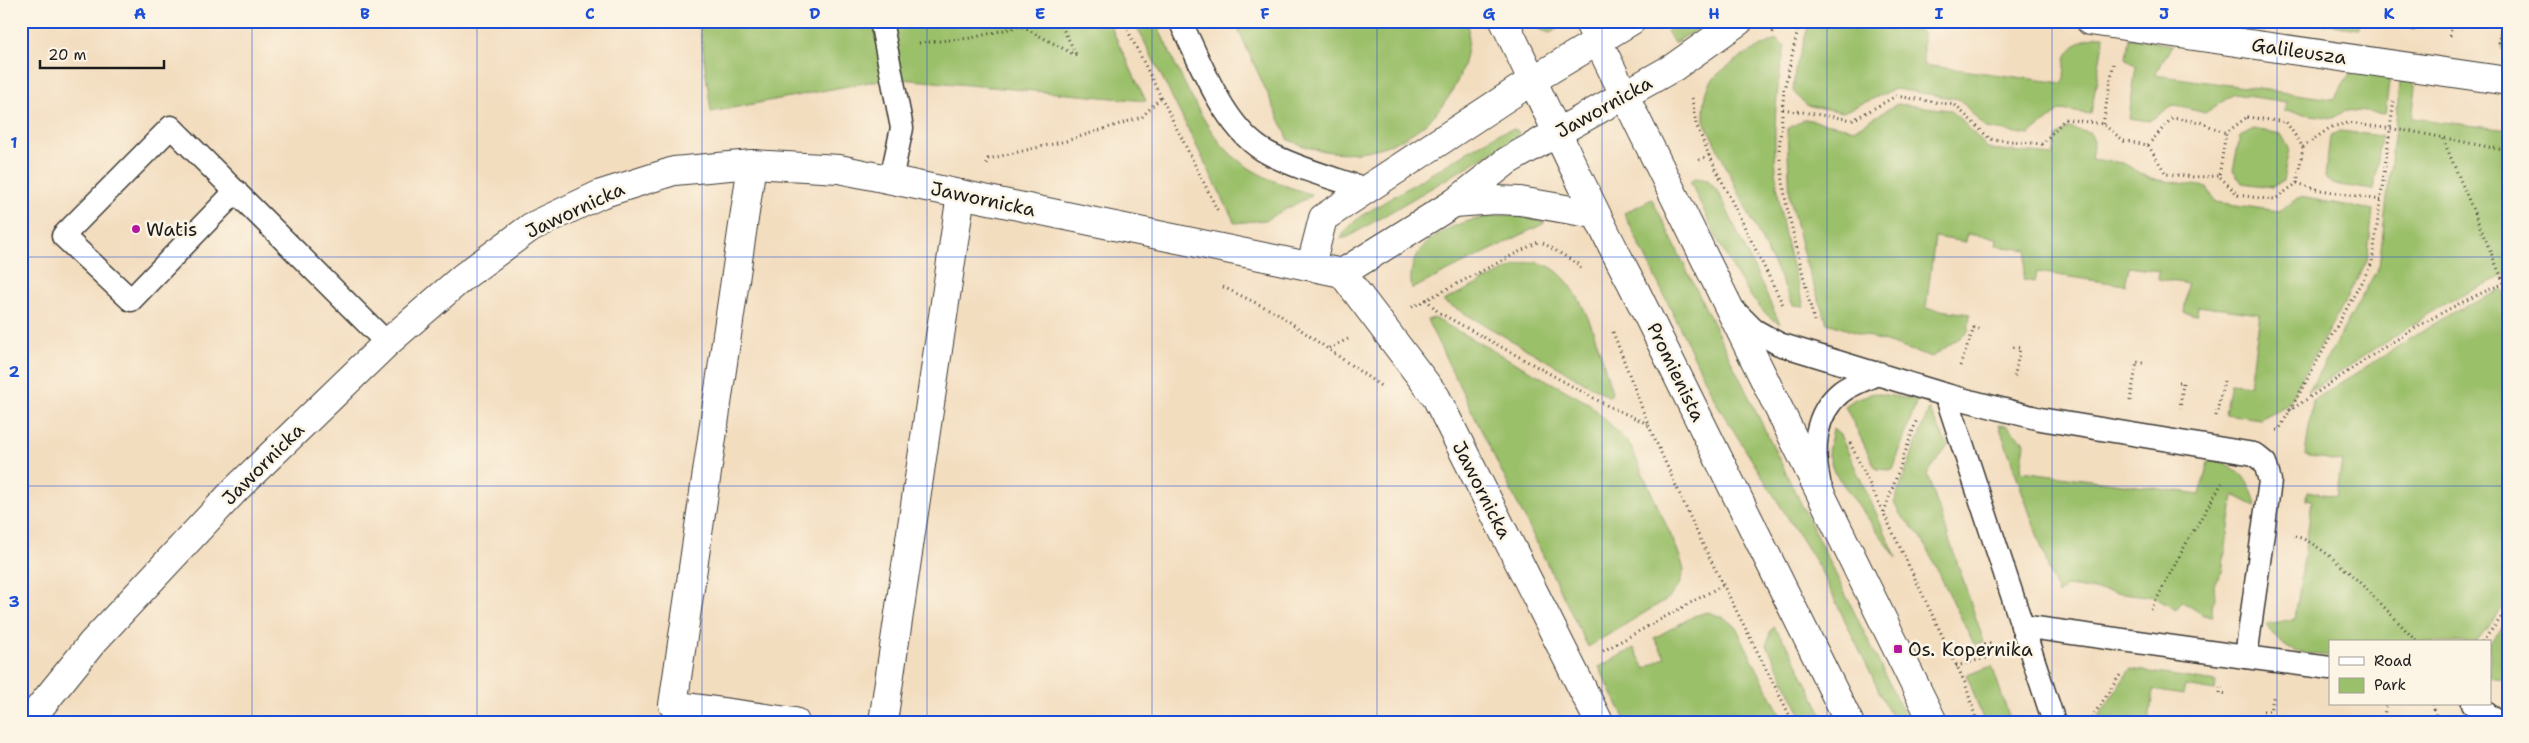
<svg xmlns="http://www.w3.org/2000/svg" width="2529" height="743" font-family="'Shantell Sans',sans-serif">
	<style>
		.green { fill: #9bc06b; stroke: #5c6e44 }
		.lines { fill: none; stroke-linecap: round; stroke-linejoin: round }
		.lane-casing { stroke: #3c3934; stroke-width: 25 }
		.street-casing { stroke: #3c3934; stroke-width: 30 }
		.secondary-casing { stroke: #3c3934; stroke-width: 30 }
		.path { stroke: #3c3934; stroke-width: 3; stroke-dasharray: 1 4; stroke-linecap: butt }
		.lane { stroke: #fff; stroke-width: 22 }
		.street { stroke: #fff; stroke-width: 28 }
		.secondary { stroke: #fff; stroke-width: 28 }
		.grid { fill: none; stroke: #1d4ed8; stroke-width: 1; stroke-opacity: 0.55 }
		.poi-dot { fill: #b5179e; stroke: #fcf5e5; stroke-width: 2 }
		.labels { text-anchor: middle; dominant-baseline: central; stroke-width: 5; stroke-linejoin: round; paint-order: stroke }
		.street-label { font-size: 19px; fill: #1c1c1c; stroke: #fcf5e5 }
		.poi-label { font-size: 19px; fill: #1c1c1c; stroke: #fcf5e5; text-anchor: start }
		.neatline { fill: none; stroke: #1d4ed8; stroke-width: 2 }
		.grid-label { font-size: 16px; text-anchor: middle; font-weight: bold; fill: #1d4ed8 }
	</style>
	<rect width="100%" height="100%" fill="#fcf5e5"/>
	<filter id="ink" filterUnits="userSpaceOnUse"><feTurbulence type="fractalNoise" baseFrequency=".02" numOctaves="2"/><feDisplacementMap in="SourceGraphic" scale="10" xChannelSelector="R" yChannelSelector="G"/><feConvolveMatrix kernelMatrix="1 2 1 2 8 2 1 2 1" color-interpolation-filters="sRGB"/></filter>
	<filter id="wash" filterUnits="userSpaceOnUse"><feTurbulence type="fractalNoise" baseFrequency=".0096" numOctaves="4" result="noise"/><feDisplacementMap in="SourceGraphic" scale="20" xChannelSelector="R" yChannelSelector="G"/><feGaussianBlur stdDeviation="1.12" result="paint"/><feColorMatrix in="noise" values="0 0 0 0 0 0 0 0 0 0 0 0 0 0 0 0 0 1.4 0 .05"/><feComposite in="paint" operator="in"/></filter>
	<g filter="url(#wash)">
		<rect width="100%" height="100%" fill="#f3ddbf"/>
		<g class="green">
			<polygon points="699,21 1108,21 1146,101 890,78 711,112"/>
			<path d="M1134,21H1155C1175,61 1200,127 1233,156C1255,175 1283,186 1311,194V196L1265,220L1235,223Z"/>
			<path d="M1234,21H1468C1474,118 1376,181 1289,140Z"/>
			<polygon points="1531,21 1559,21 1559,22 1557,29 1550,33 1538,29"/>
			<polygon points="1686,21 1711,21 1674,43 1667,31"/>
			<path d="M1814,21H1913L1923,35V65L2063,83C2065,75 2064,67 2066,59C2070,44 2091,35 2104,36L2091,114L2061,110L2029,135L1986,128L1959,99L1895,89L1843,112L1805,105L1793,91L1795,71L1809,24Z"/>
			<polygon points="2326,21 2360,21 2359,29 2325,24"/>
			<polygon points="2507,21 2508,21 2508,50 2502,49"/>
			<polygon points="2129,38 2172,45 2155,75 2333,99 2353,69 2390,75 2385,114 2346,110 2333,118 2284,111 2286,102 2234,94 2205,113 2173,105 2149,121 2129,118 2136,66 2126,58"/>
			<path d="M1777,40L1785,47C1765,135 1776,221 1804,306L1793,305L1704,121C1704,108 1704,94 1711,82C1720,68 1761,44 1777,40Z"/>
			<polygon points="2401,76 2410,78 2416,87 2412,118 2508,130 2508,274 2446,303 2308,392 2379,266"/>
			<polygon points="1897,104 1951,110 1989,149 2053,155 2057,136 2069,128 2090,133 2094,141 2091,159 2123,163 2151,179 2207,187 2215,202 2279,211 2300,197 2373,210 2367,261 2287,405 2260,419 2225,414 2231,383 2250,385 2260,314 2198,306 2197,315 2184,313 2188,284 2158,279 2159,271 2129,267 2125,285 2037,272 2035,282 2023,280 2027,250 1996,246 1997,238 1967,234 1966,242 1935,237 1926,308 1970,314 1968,332 1932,357 1827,323 1805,261 1790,199 1787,129 1805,119 1855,129"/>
			<polygon points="1513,129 1517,130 1519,134 1516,138 1348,237 1341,239 1346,229 1361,216 1499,133"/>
			<polygon points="2254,129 2281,134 2289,148 2283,181 2272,187 2242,183 2233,170 2240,136"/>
			<polygon points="2340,131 2381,136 2374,190 2332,184 2325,177 2330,137"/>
			<path d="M1695,178L1708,180L1719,193L1780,324C1742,304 1710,221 1690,182Z"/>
			<polygon points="1652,199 1908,722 1894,722 1821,571 1717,404 1624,213"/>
			<path d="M1506,215L1530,218L1545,223L1412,289C1402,237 1465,217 1506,215Z"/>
			<path d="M1531,262C1581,262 1600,354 1612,392L1610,397L1443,301L1515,266Z"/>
			<path d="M2502,290L2508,305V601L2476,642H2330V656C2294,652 2288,655 2266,624L2295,619L2312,501L2306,500L2307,491L2336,496L2342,462L2305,455L2313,400L2450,314Z"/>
			<polygon points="1434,318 1590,404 1630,445 1677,549 1684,569 1679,585 1669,598 1588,647 1427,320"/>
			<polygon points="1874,393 1917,400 1893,470 1876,469 1845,406 1855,399"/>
			<polygon points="1929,409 1948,446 1927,474 1984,642 1974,644 1921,537 1900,514 1894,503"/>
			<path d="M1999,425L2008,426L2025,443L2021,471L2200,494L2209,459C2236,463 2252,481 2256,507L2234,495L2222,572L2214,584L2215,599L2211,604L2213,616L2203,615L2182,601L2176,610L2154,597L2067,586L2058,595Z"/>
			<polygon points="1833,429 1840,435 1897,558 1834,472 1828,452"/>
			<polygon points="1707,612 1723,617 1736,627 1784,722 1626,722 1599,667 1634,648 1645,669 1665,657 1654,638 1694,616"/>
			<polygon points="2508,621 2508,680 2490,677 2490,643"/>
			<polygon points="1774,627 1791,651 1826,722 1805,722 1767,645 1770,632"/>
			<polygon points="1992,666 2011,722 1984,722 1967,675"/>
			<polygon points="2130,669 2216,682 2215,691 2185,686 2183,695 2153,690 2149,722 2095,722"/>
		</g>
	</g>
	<g filter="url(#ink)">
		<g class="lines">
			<defs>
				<g id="lane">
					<polyline points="881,21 902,128 891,179"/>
					<path d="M1180,21C1201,63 1225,131 1268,153C1298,169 1334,178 1365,189"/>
					<polyline points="236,191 131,300 63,236 171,127 387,343"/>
					<polyline points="1734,310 1754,330 1779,344 1946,395 2040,419 2254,454 2265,463 2270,481 2246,657 2022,626"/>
					<polyline points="1946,395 2054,722"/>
					<path d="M1819,481C1812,450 1814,414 1841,392C1851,384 1867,379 1879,373"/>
					<polyline points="2246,657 2330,668"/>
					<polyline points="2473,704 2498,722"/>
				</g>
				<g id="street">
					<polyline points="2090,21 2508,81"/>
					<polyline points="752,164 673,705 795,722"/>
					<polyline points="1454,203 1495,200 1520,201 1594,214"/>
					<polyline points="1311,265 1323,218 1533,80 1631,21"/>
					<polyline points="1342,273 1454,203 1507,161 1674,67 1739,21"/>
					<polyline points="28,722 92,643 236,489 387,343 463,277 531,227 601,194 674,171 752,164 839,169 1342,273 1436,397 1599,722"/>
					<polyline points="883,722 961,194"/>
				</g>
				<g id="secondary">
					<path d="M1504,21C1547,109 1586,198 1632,284L1849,722"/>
					<polyline points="1588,21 1933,722"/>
				</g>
			</defs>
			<use href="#lane" class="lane-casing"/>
			<use href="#street" class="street-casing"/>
			<use href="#secondary" class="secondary-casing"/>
			<g class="path">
				<polyline points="1123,21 1218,211"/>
				<polyline points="1800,21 1784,90 1779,152 1786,203 1814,321"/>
				<polyline points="2413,31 2415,21"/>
				<polyline points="1772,32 1794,21"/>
				<polyline points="2450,36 2452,21"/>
				<polyline points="919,43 971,38 1021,26 1077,56 1059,21"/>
				<polyline points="2499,43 2503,21"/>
				<polyline points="1692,98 1696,124 1709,155 1697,161"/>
				<polyline points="1783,109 1853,120 1896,96 1955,105 1990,139 2042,144 2065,119 2103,124 2124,141 2148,145 2166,174 2194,177 2219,176"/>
				<polygon points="2247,117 2286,122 2303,147 2297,183 2274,200 2238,195 2219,176 2226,133"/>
				<polyline points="2103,124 2114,60"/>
				<polyline points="2443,139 2508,293"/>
				<polyline points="2148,145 2172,118 2200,122 2226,133"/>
				<polyline points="2303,147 2331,127 2348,123 2415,132 2508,151"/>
				<polyline points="1709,155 1784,307"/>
				<polyline points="987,164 988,159 1066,141 1142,117 1161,97"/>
				<polyline points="2297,183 2315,189 2381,200"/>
				<polyline points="1543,243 1578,264 1582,271"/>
				<polyline points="1223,287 1277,313 1382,387"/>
				<polyline points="1426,299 1438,312 1608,406 1648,424"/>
				<polyline points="1412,307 1540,241"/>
				<polyline points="1613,332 1648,424 1701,541 1793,722"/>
				<polyline points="2013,347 2020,348 2014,379"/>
				<polyline points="1329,348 1348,339"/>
				<polyline points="1960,366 1974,328 1979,329"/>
				<polyline points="2179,382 2183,382 2180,408"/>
				<polyline points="2130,401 2137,362 2143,363"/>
				<path d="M2289,411C2359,365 2429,312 2508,282"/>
				<polyline points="2216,416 2224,381"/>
				<polyline points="2277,430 2279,430 2372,263 2394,100"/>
				<polyline points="1850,443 1965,683 1977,722"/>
				<polyline points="1884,512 1917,419"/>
				<path d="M2295,536C2330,545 2391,615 2417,642"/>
				<polyline points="2151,610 2188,540 2222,483"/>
				<polyline points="2482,642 2508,609"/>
				<polyline points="1603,651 1723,585"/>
				<polyline points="1950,652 1990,644 1994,645"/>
				<polyline points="1956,666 1997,655"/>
				<polyline points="2221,687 2220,693 2227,694"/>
				<polyline points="2433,704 2437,722"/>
				<polyline points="2263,711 2270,711 2274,694"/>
				<polyline points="2089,722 2122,672"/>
				<polyline points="2383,722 2386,704"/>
			</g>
			<use href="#lane" class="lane"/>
			<use href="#street" class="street"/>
			<use href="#secondary" class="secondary"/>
		</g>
	</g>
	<path class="grid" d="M252,21V722M477,21V722M702,21V722M927,21V722M1152,21V722M1377,21V722M1602,21V722M1827,21V722M2052,21V722M2277,21V722M21,257H2508M21,486H2508"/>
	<g class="poi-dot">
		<circle cx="136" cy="229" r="5"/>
		<rect x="1893" y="644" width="10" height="10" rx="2.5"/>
	</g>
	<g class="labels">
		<g class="street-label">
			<text transform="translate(2299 51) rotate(8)">Galileusza</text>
			<text transform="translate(1604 107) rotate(-29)">Jawornicka</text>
			<text transform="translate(983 199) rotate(12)">Jawornicka</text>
			<text transform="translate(575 210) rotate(-25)">Jawornicka</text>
			<text transform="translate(1676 372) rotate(64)">Promienista</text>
			<text transform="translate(263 464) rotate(-45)">Jawornicka</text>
			<text transform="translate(1482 490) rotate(63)">Jawornicka</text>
		</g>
		<g class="poi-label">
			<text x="146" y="229">Watis</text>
			<text x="1908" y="649">Os. Kopernika</text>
		</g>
	</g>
	<rect width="2529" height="743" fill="none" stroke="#fcf5e5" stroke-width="55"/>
	<rect x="2329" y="640" width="162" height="65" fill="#fcf5e5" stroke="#a29e95"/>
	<rect x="2339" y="657" width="25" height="8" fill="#ffffff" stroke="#a29e95"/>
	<text x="2374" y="666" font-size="15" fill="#1c1c1c">Road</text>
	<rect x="2339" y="678" width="25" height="15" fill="#9bc06b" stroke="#a29e95"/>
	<text x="2374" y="690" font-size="15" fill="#1c1c1c">Park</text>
	<path d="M40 60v8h124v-8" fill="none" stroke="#1c1c1c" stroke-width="2.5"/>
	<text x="48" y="60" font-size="15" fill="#1c1c1c" stroke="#fcf5e5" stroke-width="4" paint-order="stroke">20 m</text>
	<rect x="28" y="28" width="2474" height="688" class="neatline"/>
	<g class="grid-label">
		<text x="140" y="19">A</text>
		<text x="365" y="19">B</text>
		<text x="590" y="19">C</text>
		<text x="815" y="19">D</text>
		<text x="1040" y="19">E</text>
		<text x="1265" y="19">F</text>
		<text x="1489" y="19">G</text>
		<text x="1714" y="19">H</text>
		<text x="1939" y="19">I</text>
		<text x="2164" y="19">J</text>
		<text x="2389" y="19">K</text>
		<text x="14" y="148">1</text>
		<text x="14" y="377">2</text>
		<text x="14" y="607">3</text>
	</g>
</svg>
